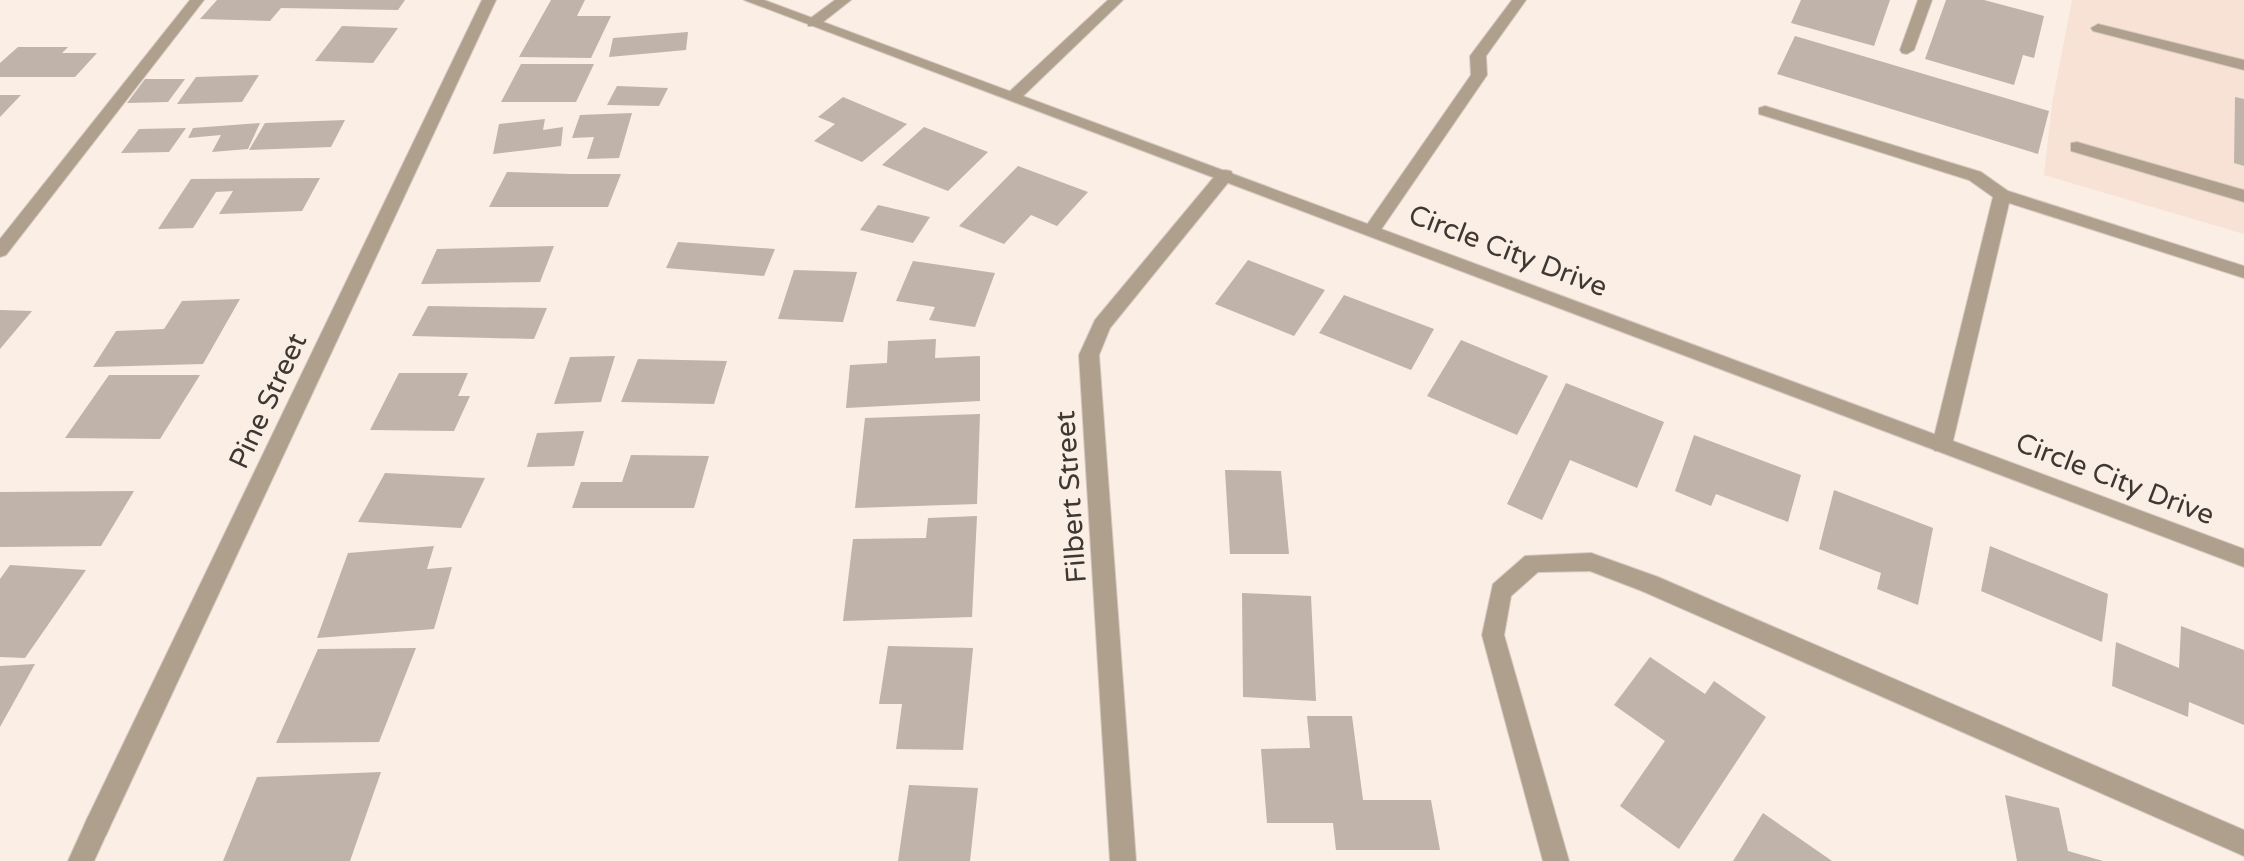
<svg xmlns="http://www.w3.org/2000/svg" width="2244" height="861" font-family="'Varela Round',sans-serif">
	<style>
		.commercial { fill: #f8e2d5 }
		.building { fill: #bfb3aa }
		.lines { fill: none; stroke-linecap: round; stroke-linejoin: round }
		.service-casing { stroke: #d5cac1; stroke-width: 2 }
		.minor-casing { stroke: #d5cac1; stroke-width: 2 }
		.tertiary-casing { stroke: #d5cac1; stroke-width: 2 }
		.service { fill: #afa08e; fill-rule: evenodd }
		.minor { fill: #afa08e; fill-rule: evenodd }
		.tertiary { fill: #afa08e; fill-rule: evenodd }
		.labels { text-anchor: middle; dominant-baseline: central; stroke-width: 6; stroke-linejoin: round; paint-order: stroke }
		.street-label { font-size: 28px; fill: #3e3835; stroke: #fbeee4 }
	</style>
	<rect width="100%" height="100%" fill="#fbeee4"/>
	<polygon class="commercial" points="2072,0 2244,0 2244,234 2044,175 2052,104"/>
	<g class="building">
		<polygon points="217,0 405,0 398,10 281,8 270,21 200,19"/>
		<polygon points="551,0 585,0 577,16 611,16 591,58 519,57"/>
		<polygon points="1801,0 1890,0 1874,46 1791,23"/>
		<polygon points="1946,0 1984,0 2044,16 2034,58 2023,55 2014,85 1925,59"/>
		<polygon points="342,26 398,28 373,63 315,61"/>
		<polygon points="688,32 686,50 609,57 613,38"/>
		<polygon points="1795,36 2049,111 2038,154 1777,74"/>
		<polygon points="18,47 68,47 62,53 97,53 75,77 0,77 0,63"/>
		<polygon points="521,64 594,64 576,102 501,102"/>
		<polygon points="259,75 242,102 177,104 196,77"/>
		<polygon points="145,79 185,79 168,102 127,103"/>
		<polygon points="617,86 668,88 659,106 607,105"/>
		<polygon points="0,95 21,95 0,117"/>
		<polygon points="843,97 907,124 862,162 814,141 835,124 818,117"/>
		<polygon points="2235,97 2244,99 2244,166 2234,163"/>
		<polygon points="632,113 619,158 587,159 594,137 572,138 580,115"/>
		<polygon points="545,119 543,130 563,127 561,146 493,154 499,124"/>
		<polygon points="345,120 331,147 249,150 265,123"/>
		<polygon points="260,123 248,149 212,152 221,135 188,138 193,128"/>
		<polygon points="924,127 988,152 948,191 882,165"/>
		<polygon points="186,128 169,152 121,153 139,129"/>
		<polygon points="1018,166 1088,192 1057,226 1031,215 1004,244 959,226"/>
		<polygon points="507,172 571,174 621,174 608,207 489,207"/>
		<polygon points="320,178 302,211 219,214 233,191 216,192 193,228 158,229 191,179"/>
		<polygon points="878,205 930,217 913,243 860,230"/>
		<polygon points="678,242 775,249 764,276 666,268"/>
		<polygon points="554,246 540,282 421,284 437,249"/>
		<polygon points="1248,260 1325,290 1294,336 1215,304"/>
		<polygon points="913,261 995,273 975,327 929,320 935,307 896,301"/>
		<polygon points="794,270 857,272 843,322 778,319"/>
		<polygon points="1344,295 1434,329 1411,370 1319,333"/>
		<polygon points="240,299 203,364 93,367 116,331 164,329 182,301"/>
		<polygon points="428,306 547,308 534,339 412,336"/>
		<polygon points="0,310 32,311 0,349"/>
		<polygon points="936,339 935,358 980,356 980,401 846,408 850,365 887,363 888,341"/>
		<polygon points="1461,340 1548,376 1517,435 1427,396"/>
		<polygon points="615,356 601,402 554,404 570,357"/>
		<polygon points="638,359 727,361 714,404 621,402"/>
		<polygon points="399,373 468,373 458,396 470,396 454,431 370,430"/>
		<polygon points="109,375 200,375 160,439 65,438"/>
		<polygon points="1566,383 1664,422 1637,488 1570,460 1542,520 1507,504"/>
		<polygon points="980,414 977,504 855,508 865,418"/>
		<polygon points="584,431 574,466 527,467 537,433"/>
		<polygon points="1694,435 1801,475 1788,522 1716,494 1711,506 1675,491"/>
		<polygon points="631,455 709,456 694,508 572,508 581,482 622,482"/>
		<polygon points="1225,470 1281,471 1289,554 1230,554"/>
		<polygon points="385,473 485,478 461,528 358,522"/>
		<polygon points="1834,490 1933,528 1918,605 1877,589 1881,573 1819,549"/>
		<polygon points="134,491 101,546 0,547 0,492"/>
		<polygon points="977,516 972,617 843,621 853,539 926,538 928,518"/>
		<polygon points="434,546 427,569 452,567 434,629 317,638 348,553"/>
		<polygon points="1990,546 2108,594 2102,642 1981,591"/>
		<polygon points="10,565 86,570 25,658 0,657 0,579"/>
		<polygon points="1242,593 1311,596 1316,701 1243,697"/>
		<polygon points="2181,626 2244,650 2244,725 2189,702 2188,717 2112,686 2116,642 2179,668"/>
		<polygon points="888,646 973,648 963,750 896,749 902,704 879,704"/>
		<polygon points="416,648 379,742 276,743 318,649"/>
		<polygon points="1650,657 1705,694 1714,681 1766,717 1679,849 1620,806 1665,741 1614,705"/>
		<polygon points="35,664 0,727 0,666"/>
		<polygon points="1307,716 1352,716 1363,800 1431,800 1440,850 1336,850 1333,823 1267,823 1261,749 1310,748"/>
		<polygon points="381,772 350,861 223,861 257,777"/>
		<polygon points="909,785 978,788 970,861 898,861"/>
		<polygon points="2005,795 2059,808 2068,851 2103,861 2017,861"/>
		<polygon points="1763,813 1832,861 1733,861"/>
	</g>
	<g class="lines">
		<defs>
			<g id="service">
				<polygon points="190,0 204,0 6,255 0,257 0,239"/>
				<polygon points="1512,0 1526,0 1486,56 1487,75 1378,234 1366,234 1363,230 1366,226 1471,75 1470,56"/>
				<polygon points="1918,0 1932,0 1914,50 1907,54 1902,53 1900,50"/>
				<polygon points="2098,24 2244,60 2244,70 2093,31 2091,28"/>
				<polygon points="1765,106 1981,172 2008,191 2244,266 2244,278 2009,203 1952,445 1949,451 1935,451 1932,445 1993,197 1969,180 1759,114 1759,108"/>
				<polygon points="2077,142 2244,190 2244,202 2071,151 2071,143"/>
				<polygon points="1591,553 1658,577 2244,830 2244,856 1642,591 1590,571 1538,572 1511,596 1504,635 1569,861 1543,861 1482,635 1493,584 1525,556"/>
				<polygon points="97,814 106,817 110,826 94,861 68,861 88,817"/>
			</g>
			<g id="minor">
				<polygon points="482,0 496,0 106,835 97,838 88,835 84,826 88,817"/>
				<polygon points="835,0 851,0 818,26 808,26 808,20"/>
				<polygon points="1108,0 1123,0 1020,99 1008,99 1008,93"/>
				<polygon points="1225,170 1231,171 1233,175 1231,179 1110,328 1099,355 1136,861 1110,861 1079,355 1095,320 1219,171"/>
			</g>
			<polygon id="tertiary" points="744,0 764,0 2244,549 2244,567"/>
		</defs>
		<use href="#service" class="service-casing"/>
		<use href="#minor" class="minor-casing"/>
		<use href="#tertiary" class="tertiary-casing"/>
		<use href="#service" class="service"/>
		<use href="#minor" class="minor"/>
		<use href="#tertiary" class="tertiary"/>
	</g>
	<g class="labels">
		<g class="street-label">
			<text transform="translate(1508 251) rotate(21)">Circle City Drive</text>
			<text transform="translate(268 401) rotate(-65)">Pine Street</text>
			<text transform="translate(2115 479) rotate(21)">Circle City Drive</text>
			<text transform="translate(1071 497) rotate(-94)">Filbert Street</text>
		</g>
	</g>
</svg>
